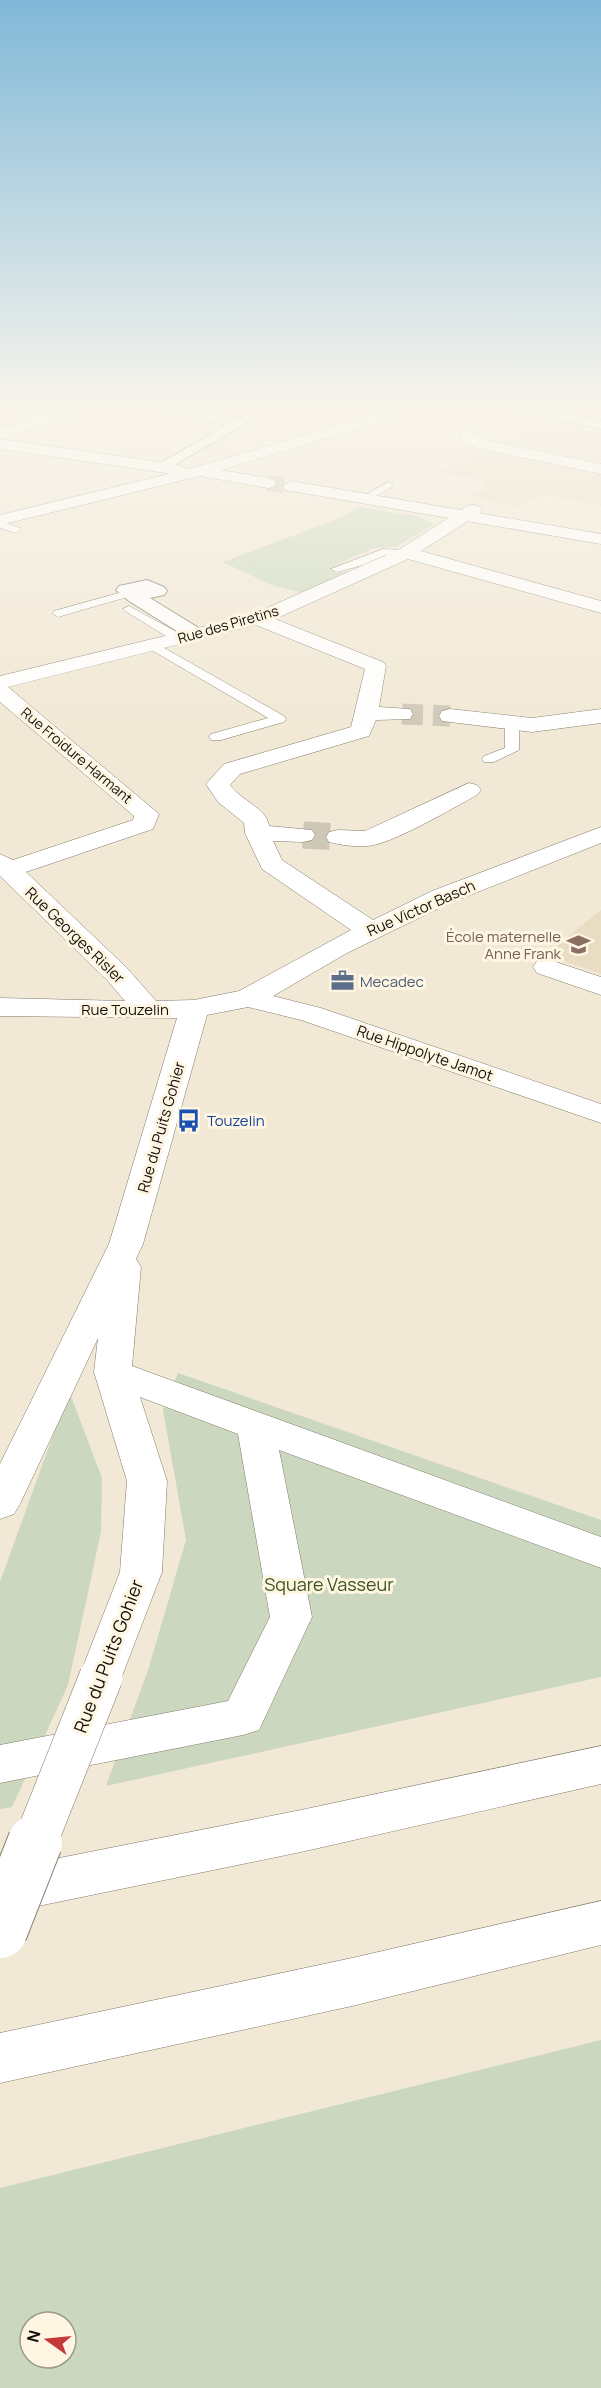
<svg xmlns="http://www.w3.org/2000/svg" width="601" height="2388" font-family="Manrope,sans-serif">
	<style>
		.built { fill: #e8dcc2 }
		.green { fill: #cbd8bf; fill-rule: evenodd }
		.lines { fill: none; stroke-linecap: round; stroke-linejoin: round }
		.minor-tunnel-far1 { stroke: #cfc7b6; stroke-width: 21; stroke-dasharray: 21 10; stroke-linecap: butt }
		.minor-tunnel { stroke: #cfc7b6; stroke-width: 27; stroke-dasharray: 27 14; stroke-linecap: butt }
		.secondary-tunnel { stroke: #cfc7b6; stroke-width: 16; stroke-dasharray: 16 8; stroke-linecap: butt }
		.service-casing { stroke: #837b6a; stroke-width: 1 }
		.pedestrian-casing { stroke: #837b6a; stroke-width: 2 }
		.minor-casing { stroke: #837b6a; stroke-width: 1 }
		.tertiary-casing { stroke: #837b6a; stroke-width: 1 }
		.secondary-casing { stroke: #837b6a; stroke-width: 1 }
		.motorway-casing { stroke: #837b6a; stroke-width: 1 }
		.service { fill: #fff; fill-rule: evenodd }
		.pedestrian { fill: #fff; fill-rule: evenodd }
		.minor { fill: #fff; fill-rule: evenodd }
		.tertiary { fill: #fff; fill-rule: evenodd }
		.secondary { fill: #fff; fill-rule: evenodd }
		.motorway { fill: #fff; fill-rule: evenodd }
		.minor-bridge-far1-casing { stroke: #837b6a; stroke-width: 44; stroke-linecap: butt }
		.minor-bridge-casing { stroke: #837b6a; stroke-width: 56; stroke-linecap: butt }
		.minor-bridge-far1 { stroke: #fff; stroke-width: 43 }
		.minor-bridge { stroke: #fff; stroke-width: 54 }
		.labels { text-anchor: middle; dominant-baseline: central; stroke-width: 6; stroke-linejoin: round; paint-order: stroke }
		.far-street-label { font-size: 14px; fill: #110e08; stroke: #fef6e3 }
		.street-label { font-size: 15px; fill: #110e08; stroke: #fef6e3 }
		.education-label { font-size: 15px; fill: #785e54; stroke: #fef6e3; text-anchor: end }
		.service-label { font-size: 15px; fill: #4e5e75; stroke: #fef6e3; text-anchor: start }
		.transit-label { font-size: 15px; fill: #164399; stroke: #fef6e3; text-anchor: start }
		.near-park-label { font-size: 18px; fill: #3b551c; stroke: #fef6e3 }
		.near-street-label { font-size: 18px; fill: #110e08; stroke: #fef6e3 }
	</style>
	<rect width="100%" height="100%" fill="#f1e8d5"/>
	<g class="built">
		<polygon points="541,425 601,432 601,462 501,443"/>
		<polygon points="495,451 601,471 601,506 545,494 520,506 502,504 472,496 491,487 483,485 485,481 439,472 451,466 447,464 458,463 479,452"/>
		<polygon points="601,910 601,974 544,954 563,941"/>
	</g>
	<g class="green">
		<polygon points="360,507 416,516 435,524 397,546 371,549 337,565 335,573 348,571 303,593 271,585 223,562 337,519"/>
		<polygon points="178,1373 601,1520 601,1677 106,1786 149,1667 186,1540 163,1410"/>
		<polygon points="69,1391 102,1478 101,1532 68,1685 12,1807 0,1809 0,1582"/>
		<path d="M601,2040V2388H0V2188ZM30,2322H66V2358H30Z"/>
	</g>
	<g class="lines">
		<polyline class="minor-tunnel-far1" points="402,714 450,716"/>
		<polyline class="minor-tunnel" points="303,835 338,837"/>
		<polyline class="secondary-tunnel" points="268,483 291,486"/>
		<defs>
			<g id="service">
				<polygon points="89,406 105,406 111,409 107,412"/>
				<polygon points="27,412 48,417 52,414 76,421 71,424 49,419 45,422 24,417 22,415"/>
				<polygon points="388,482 393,485 392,487 369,500 360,498"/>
				<polygon points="0,521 20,528 21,530 16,533 0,528"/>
				<polygon points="383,549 406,550 411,553 406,556 385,555 363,565 337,572 331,569"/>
				<polygon points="130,590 136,593 134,595 58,617 52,613 54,611"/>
				<polygon points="129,606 182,635 184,638 178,642 174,641 125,611 123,609"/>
				<polygon points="152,641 284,716 286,719 284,722 221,740 211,740 209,737 211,734 268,718 148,648 148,642"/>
				<polygon points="512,720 519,724 519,750 494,762 484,762 482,759 484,756 505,748 505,724"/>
			</g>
			<g id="pedestrian">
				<polygon points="149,406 176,406 240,419 247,423 162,472 155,468 157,465 227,425 156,410"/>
				<polygon points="504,406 530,406 601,421 601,429 511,410"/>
				<polygon points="147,580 164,587 167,591 164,595 150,598 202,630 204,634 202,638 188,638 129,601 116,590 119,586"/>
			</g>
			<g id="minor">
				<polygon points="68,406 91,406 88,409 0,439 0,429"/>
				<polygon points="468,429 488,441 601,464 601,474 477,448 464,442 460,434"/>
				<path d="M473,505L479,506L482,510L479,514L421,551L601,601V613L408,559L275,619L383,662L386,666L379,707L410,709L413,714L410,719L376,720L369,736L240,774L230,785C240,800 267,808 269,826L312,830L315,835L312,840L303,842L273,841L282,860L373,920L432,891L601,827V843L450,903L347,953L273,996L321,1008L601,1104V1123L301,1020L248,1007L207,1015L143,1244L136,1259L141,1267L132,1366L601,1537V1568L279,1450L312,1617L259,1730L243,1735L0,1783V1745L228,1701L270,1617L238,1434L140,1397L167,1481L162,1572L117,1689L101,1695L85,1689L79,1677L120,1572L127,1481L94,1372L98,1338L20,1504L14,1514L0,1519V1464L109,1244L177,1018L0,1016V998L125,1001L107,980L0,876V854L13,860L133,820L134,816L0,702V676L251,615L400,549L467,506ZM256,625L365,669L351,727L224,764L206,784L218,802L244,823L245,833L262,869L351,930L239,991L194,1000L156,1001L127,968L26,872L153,829L159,814L8,687Z"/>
				<polygon points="450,709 532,718 601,709 601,723 532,732 442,721 439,716 442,711"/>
				<path d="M469,783L477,785L481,790L477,795C453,808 391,845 367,846C354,847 341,845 329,842L326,837L329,832L338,830L365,831Z"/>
				<polygon points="547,959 601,977 601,995 537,973 533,967 537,961"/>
			</g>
			<polygon id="tertiary" points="0,439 180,465 188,470 180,475 0,449"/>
			<g id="secondary">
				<polygon points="386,406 397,406 400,409 386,420 221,470 274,479 276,483 274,487 268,488 200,476 0,525 0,515 193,468 376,414"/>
				<polygon points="291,481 601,534 601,544 285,490 283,486"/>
			</g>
			<g id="motorway">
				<polygon points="601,1746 601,1784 301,1852 4,1913 0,1911 0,1871 4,1869 301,1810"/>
				<polygon points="601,1901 601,1945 352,2006 0,2083 0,2033 352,1958"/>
			</g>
		</defs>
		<use href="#service" class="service-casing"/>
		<use href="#pedestrian" class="pedestrian-casing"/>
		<use href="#minor" class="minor-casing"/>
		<use href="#tertiary" class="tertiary-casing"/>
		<use href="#secondary" class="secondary-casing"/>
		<use href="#motorway" class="motorway-casing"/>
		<use href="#service" class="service"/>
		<use href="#pedestrian" class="pedestrian"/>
		<use href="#minor" class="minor"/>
		<use href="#tertiary" class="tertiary"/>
		<use href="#secondary" class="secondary"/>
		<use href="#motorway" class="motorway"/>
		<defs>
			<polyline id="minor-bridge-far1" points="35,1843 101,1677"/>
			<polyline id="minor-bridge" points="0,1931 35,1842"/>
		</defs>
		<use href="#minor-bridge-far1" class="minor-bridge-far1-casing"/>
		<use href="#minor-bridge" class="minor-bridge-casing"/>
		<use href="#minor-bridge-far1" class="minor-bridge-far1"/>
		<use href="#minor-bridge" class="minor-bridge"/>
	</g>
	<linearGradient id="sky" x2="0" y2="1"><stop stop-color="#80b8d8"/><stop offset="0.55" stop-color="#f9f5ec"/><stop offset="1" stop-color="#f9f5ec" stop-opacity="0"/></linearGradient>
	<rect width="601" height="740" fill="url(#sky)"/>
	<defs>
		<symbol id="school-bare" viewBox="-9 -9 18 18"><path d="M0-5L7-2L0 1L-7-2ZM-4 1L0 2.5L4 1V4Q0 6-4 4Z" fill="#8d6e63" stroke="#fef6e3" stroke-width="2.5" paint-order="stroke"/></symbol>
		<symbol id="office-bare" viewBox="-9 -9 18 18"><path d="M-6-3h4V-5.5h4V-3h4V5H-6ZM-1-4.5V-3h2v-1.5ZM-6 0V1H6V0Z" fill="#5c6f8a" stroke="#fef6e3" stroke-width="2.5" paint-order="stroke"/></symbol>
		<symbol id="bus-bare" viewBox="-9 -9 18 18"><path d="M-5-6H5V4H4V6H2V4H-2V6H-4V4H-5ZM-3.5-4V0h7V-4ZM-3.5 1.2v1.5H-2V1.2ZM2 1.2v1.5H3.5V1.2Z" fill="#1a4fb4" stroke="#fef6e3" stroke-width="2.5" paint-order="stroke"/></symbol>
	</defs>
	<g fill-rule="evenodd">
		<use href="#school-bare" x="562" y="928" width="33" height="33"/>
		<use href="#office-bare" x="326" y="964" width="33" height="33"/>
		<use href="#bus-bare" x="172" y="1104" width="33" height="33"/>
	</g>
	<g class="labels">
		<g class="far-street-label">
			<text transform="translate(228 624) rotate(-16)">Rue des Piretins</text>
			<text transform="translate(77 755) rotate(40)">Rue Froidure Harmant</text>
		</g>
		<g class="street-label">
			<text transform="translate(421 908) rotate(-24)">Rue Victor Basch</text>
			<text transform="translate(75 935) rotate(44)">Rue Georges Risler</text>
			<text x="125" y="1009">Rue Touzelin</text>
			<text transform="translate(425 1053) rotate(19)">Rue Hippolyte Jamot</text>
			<text transform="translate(161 1127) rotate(-74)">Rue du Puits Gohier</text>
		</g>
		<g class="education-label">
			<text x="561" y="936">École maternelle<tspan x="561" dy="17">Anne Frank</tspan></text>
		</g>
		<g class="service-label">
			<text x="360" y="981">Mecadec</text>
		</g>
		<g class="transit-label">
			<text x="207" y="1120">Touzelin</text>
		</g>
		<g class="near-park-label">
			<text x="329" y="1584">Square Vasseur</text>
		</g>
		<g class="near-street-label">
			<text transform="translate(108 1656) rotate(-69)">Rue du Puits Gohier</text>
		</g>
	</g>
	<g transform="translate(48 2340) rotate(285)"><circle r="28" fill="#fef6e3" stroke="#9f998b" stroke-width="1.5"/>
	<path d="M0-4.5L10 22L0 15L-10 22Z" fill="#c73839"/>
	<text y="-9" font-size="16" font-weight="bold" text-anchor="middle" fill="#110e08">N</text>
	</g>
</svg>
